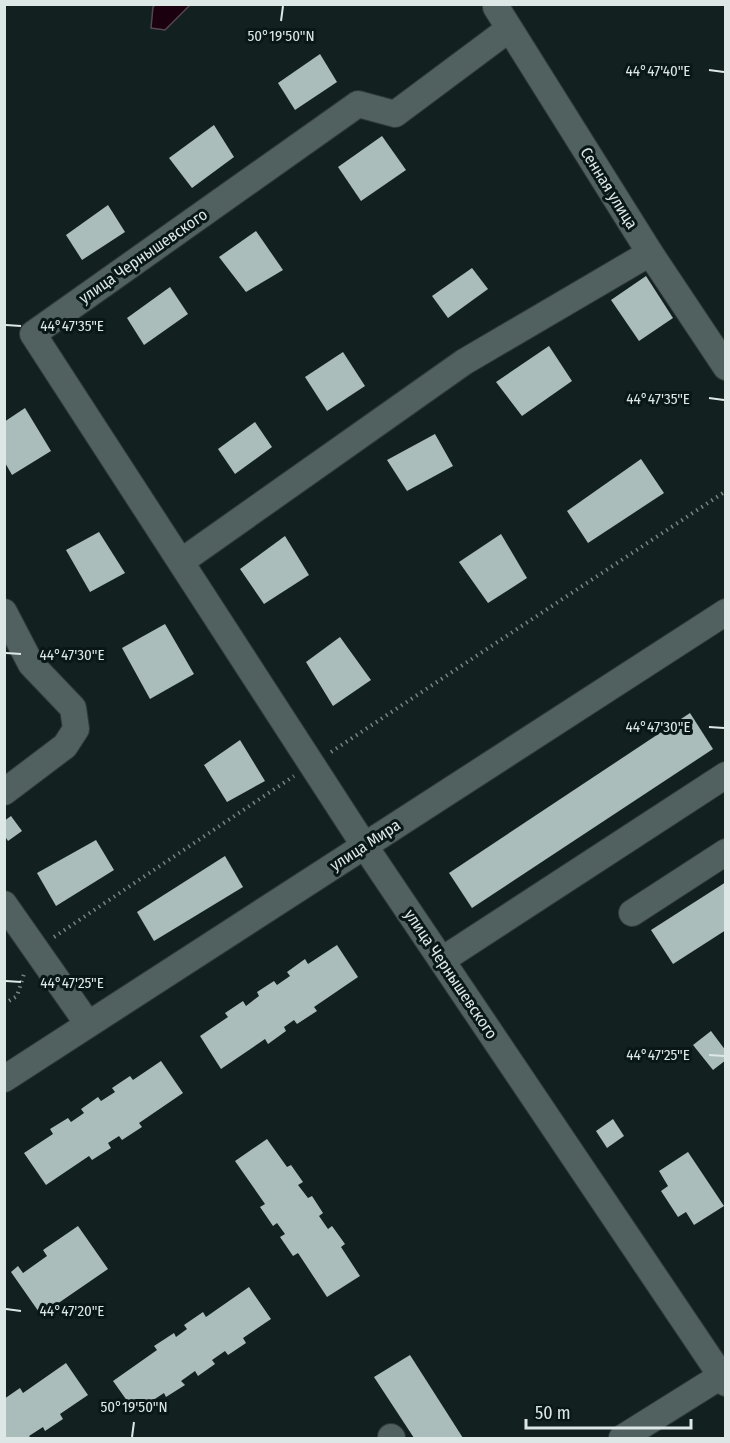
<svg xmlns="http://www.w3.org/2000/svg" width="730" height="1443" font-family="'Fira Sans Condensed',sans-serif">
	<style>
		.water { fill: #1b0010; stroke: #554550; stroke-width: 1.5 }
		.building { fill: #aabdbb }
		.lines { fill: none; stroke-linecap: round; stroke-linejoin: round }
		.minor-casing { stroke: #313b3a; stroke-width: 28 }
		.path { stroke: #788483; stroke-width: 4; stroke-dasharray: 1.5 4.5; stroke-linecap: butt }
		.minor { stroke: #516160; stroke-width: 26 }
		.ticks { fill: none; stroke: #dde7e6; stroke-width: 2 }
		.labels { text-anchor: middle; dominant-baseline: central; stroke-width: 6; stroke-linejoin: round; paint-order: stroke }
		.street-label { font-size: 16px; fill: #dde7e6; stroke: #091817 }
		.ticks-label { font-size: 15px; text-anchor: middle; fill: #dde7e6; stroke: #091817; stroke-width: 6; stroke-linejoin: round; paint-order: stroke }
	</style>
	<rect width="100%" height="100%" fill="#122120"/>
	<polygon class="water" points="156,4 190,4 190,5 165,30 151,28 153,7"/>
	<g class="building">
		<polygon points="320,54 337,82 295,110 278,83"/>
		<polygon points="214,125 234,157 192,188 169,158"/>
		<polygon points="382,136 406,170 361,201 338,167"/>
		<polygon points="108,205 125,232 82,260 66,235"/>
		<polygon points="256,231 283,270 246,292 219,257"/>
		<polygon points="472,268 488,289 448,318 432,296"/>
		<polygon points="646,276 673,318 639,341 611,300"/>
		<polygon points="170,287 188,314 144,345 127,318"/>
		<polygon points="549,346 572,381 522,416 496,382"/>
		<polygon points="343,352 365,386 327,411 305,377"/>
		<polygon points="25,408 51,451 12,475 4,461 4,422"/>
		<polygon points="255,422 272,447 235,474 218,449"/>
		<polygon points="435,434 453,466 407,491 387,460"/>
		<polygon points="641,459 664,493 588,543 567,511"/>
		<polygon points="99,532 125,573 90,592 66,550"/>
		<polygon points="501,534 527,578 488,603 459,562"/>
		<polygon points="285,536 309,575 264,604 240,569"/>
		<polygon points="165,624 194,674 150,699 122,648"/>
		<polygon points="340,637 371,680 333,706 306,662"/>
		<polygon points="690,713 713,749 472,908 449,873"/>
		<polygon points="240,740 265,781 227,802 204,765"/>
		<polygon points="11,816 22,831 8,841 4,835 4,821"/>
		<polygon points="96,840 114,870 56,906 37,873"/>
		<polygon points="225,856 243,887 154,941 137,912"/>
		<polygon points="726,882 726,930 673,964 651,930"/>
		<polygon points="337,945 358,977 314,1007 317,1011 297,1024 294,1020 284,1027 286,1031 268,1044 265,1039 221,1069 200,1036 228,1017 225,1013 243,1001 246,1006 259,996 257,992 274,981 277,985 290,976 287,972 305,959 308,964"/>
		<polygon points="711,1031 726,1051 726,1060 713,1070 693,1045"/>
		<polygon points="161,1061 183,1093 139,1123 142,1127 122,1140 119,1136 108,1143 111,1148 92,1160 89,1156 46,1185 24,1153 53,1134 50,1129 68,1118 71,1122 84,1113 81,1109 98,1097 101,1101 115,1092 112,1088 130,1076 133,1080"/>
		<polygon points="613,1119 624,1136 607,1148 596,1131"/>
		<polygon points="267,1139 287,1167 291,1165 303,1182 298,1185 308,1198 312,1196 323,1213 319,1216 328,1229 332,1226 345,1244 341,1247 360,1276 327,1297 298,1253 293,1256 280,1237 285,1234 277,1223 273,1226 260,1207 265,1204 235,1161"/>
		<polygon points="688,1152 724,1206 694,1225 686,1212 678,1217 661,1191 668,1186 659,1171"/>
		<polygon points="78,1226 108,1269 41,1315 11,1272 18,1266 23,1273 47,1256 43,1250"/>
		<polygon points="249,1287 271,1319 243,1338 246,1343 228,1355 225,1351 212,1360 215,1364 198,1376 195,1371 181,1381 185,1385 166,1397 164,1393 135,1412 113,1381 157,1350 154,1346 174,1333 176,1337 187,1329 184,1325 203,1312 206,1317"/>
		<polygon points="410,1355 463,1438 414,1438 374,1377"/>
		<polygon points="66,1363 88,1395 60,1414 63,1419 45,1431 43,1427 29,1436 31,1438 4,1438 4,1399 20,1388 23,1393"/>
	</g>
	<g class="lines">
		<defs>
			<g id="minor">
				<polyline points="496,7 650,253 726,367"/>
				<polyline points="509,29 395,114 358,104 33,334 364,845 726,1383"/>
				<polyline points="182,561 464,362 650,253"/>
				<polyline points="4,612 31,664 73,708 76,729 65,746 4,792"/>
				<polyline points="4,904 88,1024"/>
				<polyline points="632,913 726,852"/>
				<polyline points="442,960 726,775"/>
				<polyline points="4,1079 726,612"/>
				<polyline points="391,1437 392,1438"/>
				<polyline points="622,1438 721,1376"/>
			</g>
		</defs>
		<use href="#minor" class="minor-casing"/>
		<g class="path">
			<polyline points="331,752 726,491"/>
			<polyline points="54,937 294,776"/>
			<polyline points="4,1004 17,996 24,974"/>
		</g>
		<use href="#minor" class="minor"/>
	</g>
	<path class="ticks" d="M281,21L283,6M709,70L724,72M6,325L21,326M709,398L724,400M6,653L21,654M709,727L724,728M6,981L21,982M709,1055L724,1056M6,1309L21,1311M132,1437L134,1422"/>
	<g class="labels">
		<g class="street-label">
			<text transform="translate(609 188) rotate(58)">Сенная улица</text>
			<text transform="translate(143 256) rotate(-35)">улица Чернышевского</text>
			<text transform="translate(365 845) rotate(-33)">улица Мира</text>
			<text transform="translate(451 974) rotate(56)">улица Чернышевского</text>
		</g>
	</g>
	<g class="ticks-label">
		<text x="281" y="41">50°19'50"N</text>
		<text x="658" y="76">44°47'40"E</text>
		<text x="72" y="331">44°47'35"E</text>
		<text x="658" y="404">44°47'35"E</text>
		<text x="72" y="660">44°47'30"E</text>
		<text x="658" y="732">44°47'30"E</text>
		<text x="72" y="988">44°47'25"E</text>
		<text x="658" y="1060">44°47'25"E</text>
		<text x="72" y="1316">44°47'20"E</text>
		<text x="134" y="1412">50°19'50"N</text>
	</g>
	<rect width="730" height="1443" fill="none" stroke="#dde7e6" stroke-width="12"/>
	<path d="M526 1419v9h165v-9" fill="none" stroke="#dde7e6" stroke-width="3"/>
	<text x="535" y="1419" font-size="18" fill="#dde7e6" stroke="#091817" stroke-width="4.5" paint-order="stroke">50 m</text>
</svg>
